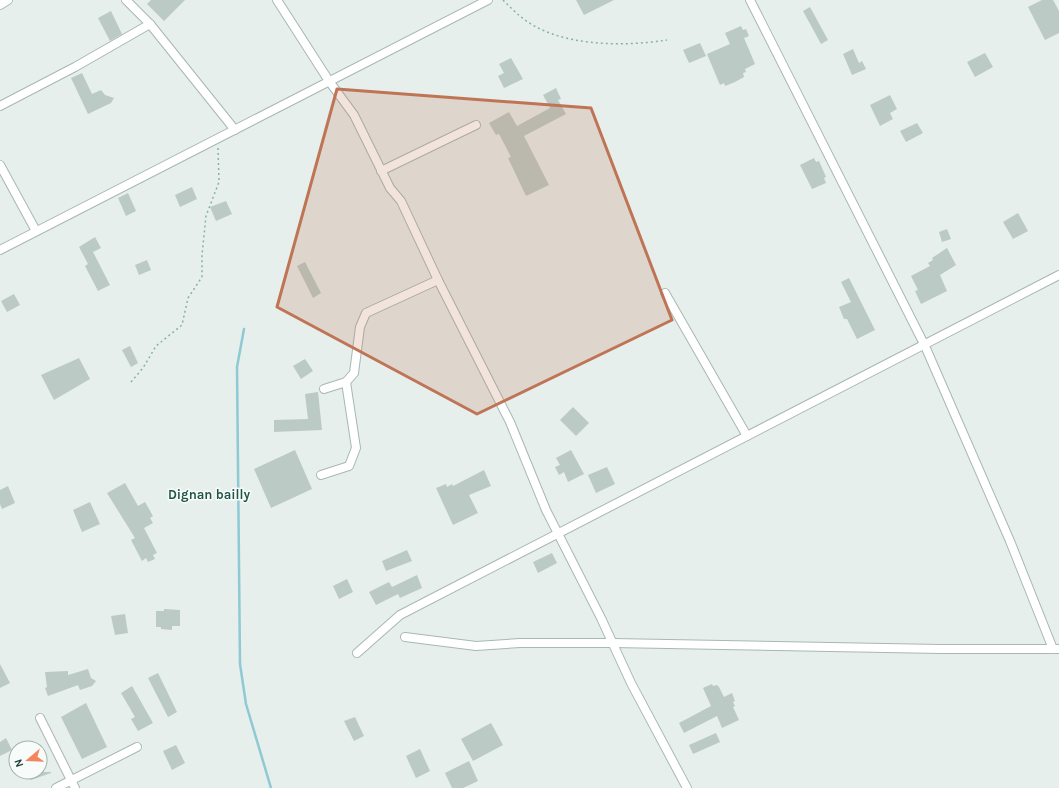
<svg xmlns="http://www.w3.org/2000/svg" width="1059" height="788" font-family="Karla,sans-serif">
	<style>
		.lines { fill: none; stroke-linecap: round; stroke-linejoin: round }
		.stream { stroke: #8ec9d4; stroke-width: 2.5 }
		.building { fill: #bbcac4 }
		.street-casing { stroke: #a8b8b2; stroke-width: 10 }
		.path { stroke: #86b3a5; stroke-width: 1.5; stroke-dasharray: 2 3; stroke-linecap: butt }
		.street { stroke: #fff; stroke-width: 8 }
		.marked { fill: #c07456; fill-opacity: 0.2; stroke: #c07456; stroke-width: 3; stroke-linejoin: round }
		.labels { text-anchor: middle; dominant-baseline: central; stroke-width: 3; stroke-linejoin: round; paint-order: stroke }
		.quarter-label { font-size: 13px; font-weight: bold; fill: #1f5548; stroke: #f7fbf9 }
	</style>
	<rect width="100%" height="100%" fill="#e6efeb"/>
	<g class="lines">
		<polyline class="stream" points="244,329 237,367 240,664 246,704 271,788"/>
	</g>
	<g class="building">
		<polygon points="151,0 185,0 164,21 147,4"/>
		<polygon points="576,0 614,0 584,15"/>
		<polygon points="1042,0 1053,0 1059,11 1059,33 1045,40 1028,7"/>
		<polygon points="810,7 828,40 821,44 803,11"/>
		<polygon points="111,11 122,34 110,41 98,18"/>
		<polygon points="741,26 743,30 746,29 749,36 744,38 755,64 745,69 746,72 743,73 744,77 735,82 725,86 724,83 720,85 707,54 730,44 725,33"/>
		<polygon points="700,43 706,56 689,63 683,50"/>
		<polygon points="853,49 859,63 862,61 866,69 852,75 843,54"/>
		<polygon points="985,53 993,67 975,77 967,62"/>
		<polygon points="511,58 523,79 504,88 498,76 504,73 499,64"/>
		<polygon points="82,73 92,94 101,90 105,95 114,98 111,103 88,114 71,78"/>
		<polygon points="556,88 561,99 558,100 566,114 524,136 549,185 526,196 508,158 511,157 499,134 496,135 489,123 509,112 517,126 550,108 543,95"/>
		<polygon points="890,95 897,109 890,113 893,119 880,126 870,105"/>
		<polygon points="917,123 923,133 906,142 900,131"/>
		<polygon points="814,158 816,162 819,161 826,177 824,178 826,183 812,189 800,165"/>
		<polygon points="192,187 197,199 180,207 175,195"/>
		<polygon points="128,193 136,211 126,216 118,198"/>
		<polygon points="226,201 232,214 216,221 210,207"/>
		<polygon points="1018,213 1028,231 1013,239 1003,222"/>
		<polygon points="947,229 951,239 942,242 939,232"/>
		<polygon points="95,237 101,248 93,252 110,285 98,291 85,266 88,264 79,247"/>
		<polygon points="947,248 956,265 940,275 947,291 921,304 915,291 918,290 911,276 930,266 928,263 933,260 932,258"/>
		<polygon points="147,260 151,270 139,275 135,265"/>
		<polygon points="305,262 321,293 313,298 297,266"/>
		<polygon points="849,278 875,330 857,339 847,319 844,319 839,307 851,302 841,282"/>
		<polygon points="14,294 20,305 7,312 1,301"/>
		<polygon points="130,346 138,363 131,367 122,350"/>
		<polygon points="79,358 90,379 54,400 41,375"/>
		<polygon points="305,359 313,371 301,379 293,366"/>
		<polygon points="318,392 322,430 274,432 274,420 308,419 305,394"/>
		<polygon points="573,407 589,423 576,436 560,420"/>
		<polygon points="295,450 312,489 271,508 254,469"/>
		<polygon points="571,450 584,474 568,482 564,472 559,475 555,467 560,465 556,458"/>
		<polygon points="607,467 615,484 596,493 588,475"/>
		<polygon points="484,470 491,486 469,495 478,513 453,525 436,488 446,484 447,487 452,484 453,486"/>
		<polygon points="125,483 138,506 145,502 153,516 150,518 153,523 144,528 157,553 153,555 155,559 148,562 146,558 142,561 131,540 135,538 107,493"/>
		<polygon points="8,486 15,503 2,509 0,504 0,490"/>
		<polygon points="90,502 100,524 82,532 73,510"/>
		<polygon points="407,550 412,561 386,571 382,561"/>
		<polygon points="552,553 557,563 538,573 533,562"/>
		<polygon points="417,575 422,588 400,598 398,594 376,605 369,592 389,582 392,587"/>
		<polygon points="347,579 353,592 339,599 333,586"/>
		<polygon points="164,609 180,610 180,626 172,626 172,630 161,629 161,627 156,627 156,611 164,611"/>
		<polygon points="125,614 128,633 115,635 111,616"/>
		<polygon points="0,664 10,683 0,688"/>
		<polygon points="88,669 91,678 96,681 92,686 80,690 78,685 48,696 45,688 47,687 45,672 68,671 68,675"/>
		<polygon points="158,673 177,712 168,717 148,678"/>
		<polygon points="712,684 713,686 717,685 719,687 724,697 732,693 735,701 733,702 735,706 733,707 739,720 722,728 717,716 684,733 679,723 711,706 703,688"/>
		<polygon points="132,686 153,723 138,731 131,719 135,717 121,693"/>
		<polygon points="86,703 107,747 82,759 61,717"/>
		<polygon points="355,717 364,736 354,741 344,721"/>
		<polygon points="491,723 503,745 473,761 461,739"/>
		<polygon points="716,733 720,742 693,754 689,745"/>
		<polygon points="6,738 12,750 0,756 0,742"/>
		<polygon points="176,745 185,763 172,770 163,751"/>
		<polygon points="420,749 430,771 416,778 406,756"/>
		<polygon points="469,761 478,781 463,788 452,788 445,773"/>
		<polygon points="28,772 51,772 51,773 31,780"/>
	</g>
	<g class="lines">
		<defs>
			<g id="street">
				<polyline points="126,0 150,24 235,130"/>
				<polyline points="277,0 329,81 354,115 390,188 401,201 438,280 510,422 546,510 601,618 631,683 687,788"/>
				<polyline points="750,0 925,346 1010,541 1053,649"/>
				<polyline points="0,5 8,0"/>
				<polyline points="0,106 75,67 150,24"/>
				<polyline points="0,165 36,231"/>
				<polyline points="381,171 476,125"/>
				<polyline points="0,250 488,0"/>
				<polyline points="665,293 747,436"/>
				<polyline points="324,389 346,382 354,373 360,327 366,313 438,280"/>
				<polyline points="321,475 349,466 356,448 346,382"/>
				<polyline points="405,637 476,646 520,643 613,643 940,649 1059,649"/>
				<polyline points="357,653 400,615 1059,275"/>
				<polyline points="40,718 75,788"/>
				<polyline points="56,788 137,747"/>
			</g>
		</defs>
		<use href="#street" class="street-casing"/>
		<g class="path">
			<path d="M503,0C509,6 515,12 521,17C558,47 622,47 667,40"/>
			<polyline points="131,382 143,368 156,346 182,325 188,298 202,277 202,255 206,216 219,182 218,148"/>
		</g>
		<use href="#street" class="street"/>
	</g>
	<path class="marked" d="M337,89L591,108L672,320L477,414L277,307Z"/>
	<g class="labels">
		<g class="quarter-label">
			<text x="209" y="494">Dignan bailly</text>
		</g>
	</g>
	<g transform="translate(28 760) rotate(251)"><circle r="19" fill="#f7fbf9" stroke="#a3b1ad"/>
	<path d="M0-3L7 15L0 10L-7 15Z" fill="#f4845f"/>
	<text y="-6" font-size="11" font-weight="bold" text-anchor="middle" fill="#24423a">N</text>
	</g>
</svg>
